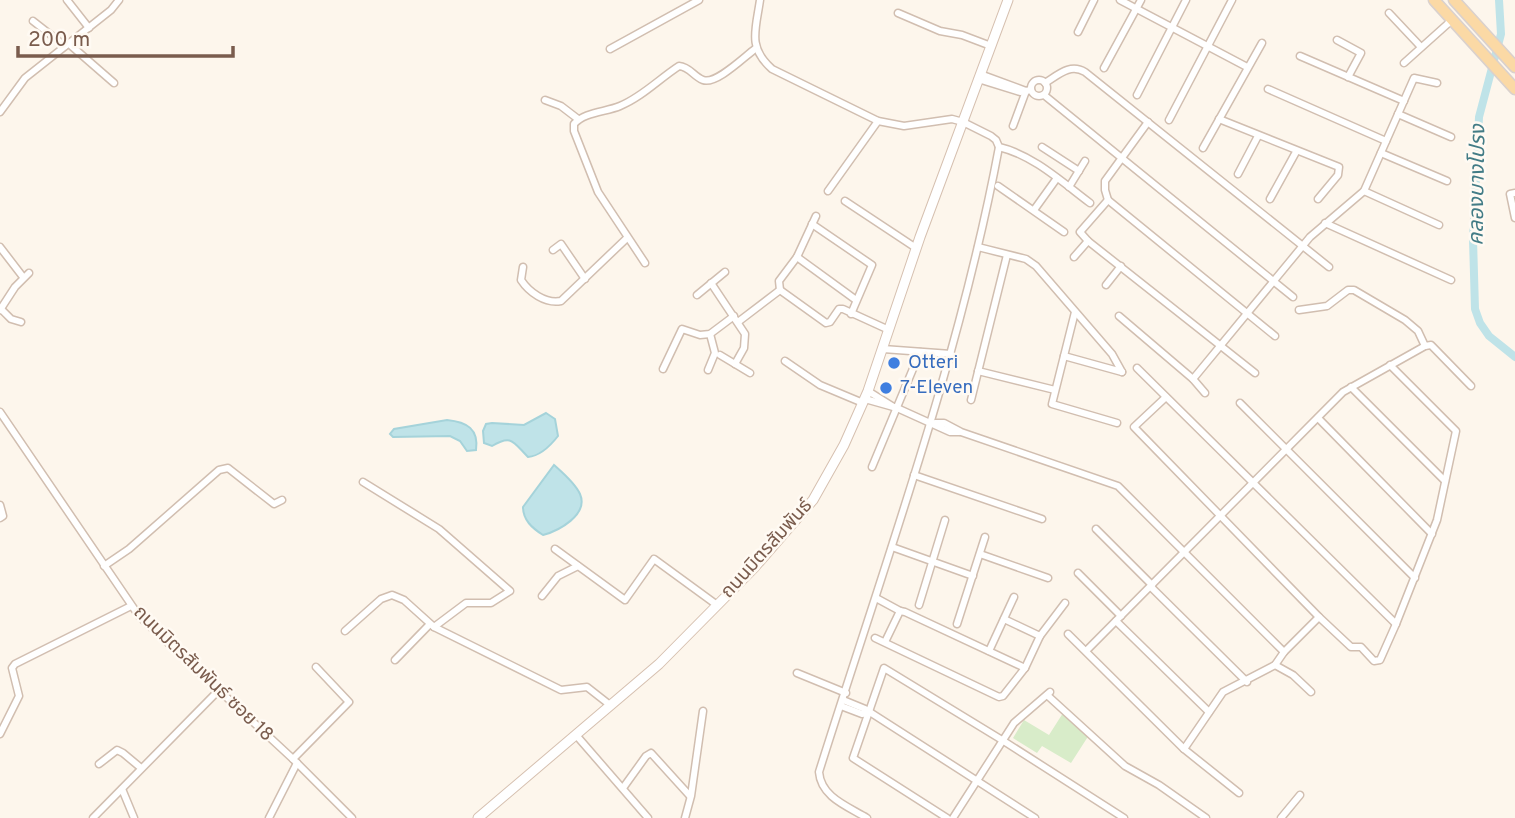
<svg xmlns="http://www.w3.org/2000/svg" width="1515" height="818" font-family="Overpass,'Noto Sans Thai',sans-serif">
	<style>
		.green { fill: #d8ecc9 }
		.water { fill: #bfe3e8; stroke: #a5d3da; stroke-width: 2 }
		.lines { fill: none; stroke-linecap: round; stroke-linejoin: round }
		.canal { stroke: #bfe3e8; stroke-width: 8 }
		.street-casing { stroke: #d1beb0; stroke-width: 9 }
		.secondary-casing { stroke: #d6c0b0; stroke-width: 11 }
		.primary-casing { stroke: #dad1cd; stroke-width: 13 }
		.street { stroke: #fff; stroke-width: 6 }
		.secondary { stroke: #fff; stroke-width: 9 }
		.primary { stroke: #fbd9a5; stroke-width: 10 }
		.shop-dot { fill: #3f7fe0; stroke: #fffaf3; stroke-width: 2.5 }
		.labels { text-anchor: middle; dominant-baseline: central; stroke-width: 5; stroke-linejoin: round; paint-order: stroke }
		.shop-label { font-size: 19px; fill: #366cbe; stroke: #fffaf3; text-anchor: start }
		.street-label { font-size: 19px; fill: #7a5c4d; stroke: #fffaf3 }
		.water-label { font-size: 21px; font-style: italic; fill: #437c86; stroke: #fffaf3 }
	</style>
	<rect width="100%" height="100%" fill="#fdf6ec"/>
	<polygon class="green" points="1063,713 1089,735 1071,763 1042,746 1037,753 1013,738 1024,720 1049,735"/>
	<g class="water">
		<path d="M546,413L555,419L558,436C551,445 540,456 528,457C513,442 512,434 492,446L484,443L483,431L486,424L492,423L524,425Z"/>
		<path d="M447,420C467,422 479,429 476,450L467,451L460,441L450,436L393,437L390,434L394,429Z"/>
		<path d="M554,465C563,473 575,483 580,494C589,515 558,531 543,535C532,528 523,520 523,507Z"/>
	</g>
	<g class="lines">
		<polyline class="canal" points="1499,0 1501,34 1479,117 1473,239 1475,309 1480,323 1489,336 1515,357"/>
		<defs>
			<g id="street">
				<polyline points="67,0 89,28"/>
				<path d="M760,0C756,29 747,47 772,69L878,121L904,126L952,119L963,122L991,136L996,140L999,147C1033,155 1062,182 1090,203"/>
				<polyline points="1120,0 1247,67"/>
				<polyline points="898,13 940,31 962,35 991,46"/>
				<polyline points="1389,13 1421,47"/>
				<polyline points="33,21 65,46"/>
				<polyline points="1078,32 1094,0"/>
				<polyline points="1337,40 1361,53 1348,77"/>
				<polyline points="68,43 114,83"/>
				<polyline points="610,49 699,0"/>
				<polyline points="1300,56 1404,101"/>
				<polyline points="1404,63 1452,20"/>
				<polyline points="1104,68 1141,0"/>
				<polyline points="980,74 1026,91"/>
				<polyline points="978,79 1020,92 1031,90"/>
				<circle cx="1039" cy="88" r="8"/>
				<path d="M1045,83C1058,75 1070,63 1085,72L1329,267"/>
				<polyline points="1268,89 1386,141"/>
				<polyline points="1044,95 1293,297"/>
				<polyline points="1137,95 1186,0"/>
				<polyline points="545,100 561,106 578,119"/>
				<polyline points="0,112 25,78 111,10 119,0"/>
				<polyline points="1398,114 1451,137"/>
				<polyline points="1219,119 1339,167 1338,175 1318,199"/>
				<polyline points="1169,120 1232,0"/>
				<polyline points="1148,122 1105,181 1105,190 1108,200 1275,336"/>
				<polyline points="1013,126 1026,91"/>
				<polyline points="1042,147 1079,171"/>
				<polyline points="1203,148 1262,43"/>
				<polyline points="1381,153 1447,181"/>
				<polyline points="1238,174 1258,136"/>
				<polyline points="998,186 1064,232"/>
				<polyline points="1069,187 1085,161"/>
				<polyline points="828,191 878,121"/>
				<polyline points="1364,191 1439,225"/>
				<polyline points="1515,193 1510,194 1515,218"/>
				<polyline points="1270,199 1296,152"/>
				<polyline points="1108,200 1080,232 1088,241 1255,373"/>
				<polyline points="845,201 916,248"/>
				<polyline points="1034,210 1057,178"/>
				<polyline points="1325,223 1451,280"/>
				<polyline points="812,224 872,265 851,314"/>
				<polyline points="0,247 23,277"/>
				<polyline points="978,247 1026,259 1036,266 1112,354 1122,372"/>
				<polyline points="553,250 561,244 585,279"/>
				<polyline points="797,257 856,300"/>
				<polyline points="1074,257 1088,241"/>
				<path d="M645,263L598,192L574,131V124C584,112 606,112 620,106C642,97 659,79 679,66C690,67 693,76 703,80C716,85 744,57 755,49"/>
				<path d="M523,267L521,280C529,292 545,304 561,301L627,238"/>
				<polyline points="711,283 745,334 744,348 735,364"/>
				<polyline points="1106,285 1121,266"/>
				<polyline points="780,290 826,323 830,322 839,309 843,309 889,330"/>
				<polyline points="780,290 779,281 797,257 816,216"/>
				<polyline points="697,295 725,272"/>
				<polyline points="1,309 11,319 21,322"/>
				<polyline points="0,310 15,287 29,273"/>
				<polyline points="1299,310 1327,306 1348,290 1354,290 1405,320 1418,331 1425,346"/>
				<polyline points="1075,312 1052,404 1117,423"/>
				<polyline points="1119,316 1193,379 1205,393"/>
				<polyline points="738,322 780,290"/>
				<polyline points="883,349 951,354"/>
				<polyline points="720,355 750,373"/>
				<polyline points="1064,356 1122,372"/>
				<polyline points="785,361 820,385 863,403"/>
				<polyline points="1137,368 1396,624"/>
				<polyline points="663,369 682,329 700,335 710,334 734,316"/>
				<polyline points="708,370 715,353 710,334"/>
				<polyline points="978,371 1055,390"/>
				<polyline points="1193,379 1310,237 1364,191 1414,78 1437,83"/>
				<polyline points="1351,387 1445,481"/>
				<polyline points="868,391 892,406"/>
				<polyline points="1166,397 1134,427 1319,617 1351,647 1361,647 1374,661 1380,660 1396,624 1437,520 1456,431 1390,365"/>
				<polyline points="865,399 897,408 950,432 959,432"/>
				<polyline points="971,400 1007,255"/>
				<polyline points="1240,403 1415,578"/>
				<polyline points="0,412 139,616 293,759 352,818"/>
				<polyline points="1318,418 1432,534"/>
				<polyline points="935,423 944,423 961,432 1118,486 1284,652"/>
				<polyline points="872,467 920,352"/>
				<polyline points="914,475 1042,519"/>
				<polyline points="363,482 439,529 510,591 491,603 466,603 434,627"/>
				<polyline points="0,505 3,516 0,518"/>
				<polyline points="1096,529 1152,585"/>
				<polyline points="892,547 973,576"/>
				<polyline points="555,549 625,600 654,559 717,605"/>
				<polyline points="980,554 1048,578"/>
				<polyline points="104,566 129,549 219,470 228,468 274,504 282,500"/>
				<polyline points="1078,573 1121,616"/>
				<polyline points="1151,587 1247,682"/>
				<polyline points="542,596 558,576 578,566"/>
				<polyline points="876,598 900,611"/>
				<polyline points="919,605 945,520"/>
				<polyline points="1004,619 1040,636"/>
				<polyline points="1116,621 1209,712"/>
				<polyline points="957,624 985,537"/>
				<polyline points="345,631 381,599 392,595 404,600 434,627 561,690 587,687 610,705"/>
				<polyline points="1068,634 1184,749 1239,793"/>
				<polyline points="875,638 999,697 1003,696 1025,668 1040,636 1065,603"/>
				<polyline points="885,642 900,611 905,612 1025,668"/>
				<polyline points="989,651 1014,597"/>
				<polyline points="1086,651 1343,392 1425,346 1431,345 1471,386"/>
				<polyline points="395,660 430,624"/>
				<polyline points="1275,665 1293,675 1311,692"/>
				<polyline points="797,673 846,693"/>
				<polyline points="1047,695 1125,766 1159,785 1206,818"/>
				<polyline points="843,700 865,709 1035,818"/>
				<polyline points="841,706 862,714 869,713"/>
				<polyline points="0,734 19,696 12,668 15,664 131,606"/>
				<polyline points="576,735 648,818"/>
				<polyline points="1184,749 1223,692 1275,665 1284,652 1319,617"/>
				<polyline points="293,759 349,702 316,667"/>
				<polyline points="99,764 117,750 123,753 141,768"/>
				<polyline points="623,788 646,756 651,753 690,796"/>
				<polyline points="122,789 134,818"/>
				<polyline points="93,818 218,691"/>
				<polyline points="269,818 297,763"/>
				<polyline points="685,818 691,796 703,711"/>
				<path d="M867,818C847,806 821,797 819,772C884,565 959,361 999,147"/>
				<polyline points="947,818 853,758 884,668 1002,740 1124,818"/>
				<polyline points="953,818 1014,723 1050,692"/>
				<polyline points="1281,818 1300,795"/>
			</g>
			<polyline id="secondary" points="478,818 659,664 754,568 813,500 844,445 868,391 920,237 1008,0"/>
			<g id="primary">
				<polyline points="1434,0 1515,89"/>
				<polyline points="1454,0 1515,67"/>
			</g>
		</defs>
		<use href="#street" class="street-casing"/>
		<use href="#secondary" class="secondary-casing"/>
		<use href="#primary" class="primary-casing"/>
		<use href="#street" class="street"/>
		<use href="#secondary" class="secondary"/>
		<use href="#primary" class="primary"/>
	</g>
	<g class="shop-dot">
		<circle cx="894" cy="363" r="7"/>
		<circle cx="886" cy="388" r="7"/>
	</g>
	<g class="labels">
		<g class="shop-label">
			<text x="908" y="363">Otteri</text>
			<text x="900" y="388">7-Eleven</text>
		</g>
		<g class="street-label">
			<text transform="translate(767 549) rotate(-48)">ถนนมิตรสัมพันธ์</text>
			<text transform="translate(203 674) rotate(44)">ถนนมิตรสัมพันธ์ ซอย 18</text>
		</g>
		<g class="water-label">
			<text transform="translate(1478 185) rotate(-89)">คลองบางโปรง</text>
		</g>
	</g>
	<path d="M18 46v10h215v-10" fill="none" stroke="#7a5c4d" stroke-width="3.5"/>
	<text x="28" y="46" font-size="21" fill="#7a5c4d" stroke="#fffaf3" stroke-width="5" paint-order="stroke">200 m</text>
</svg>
